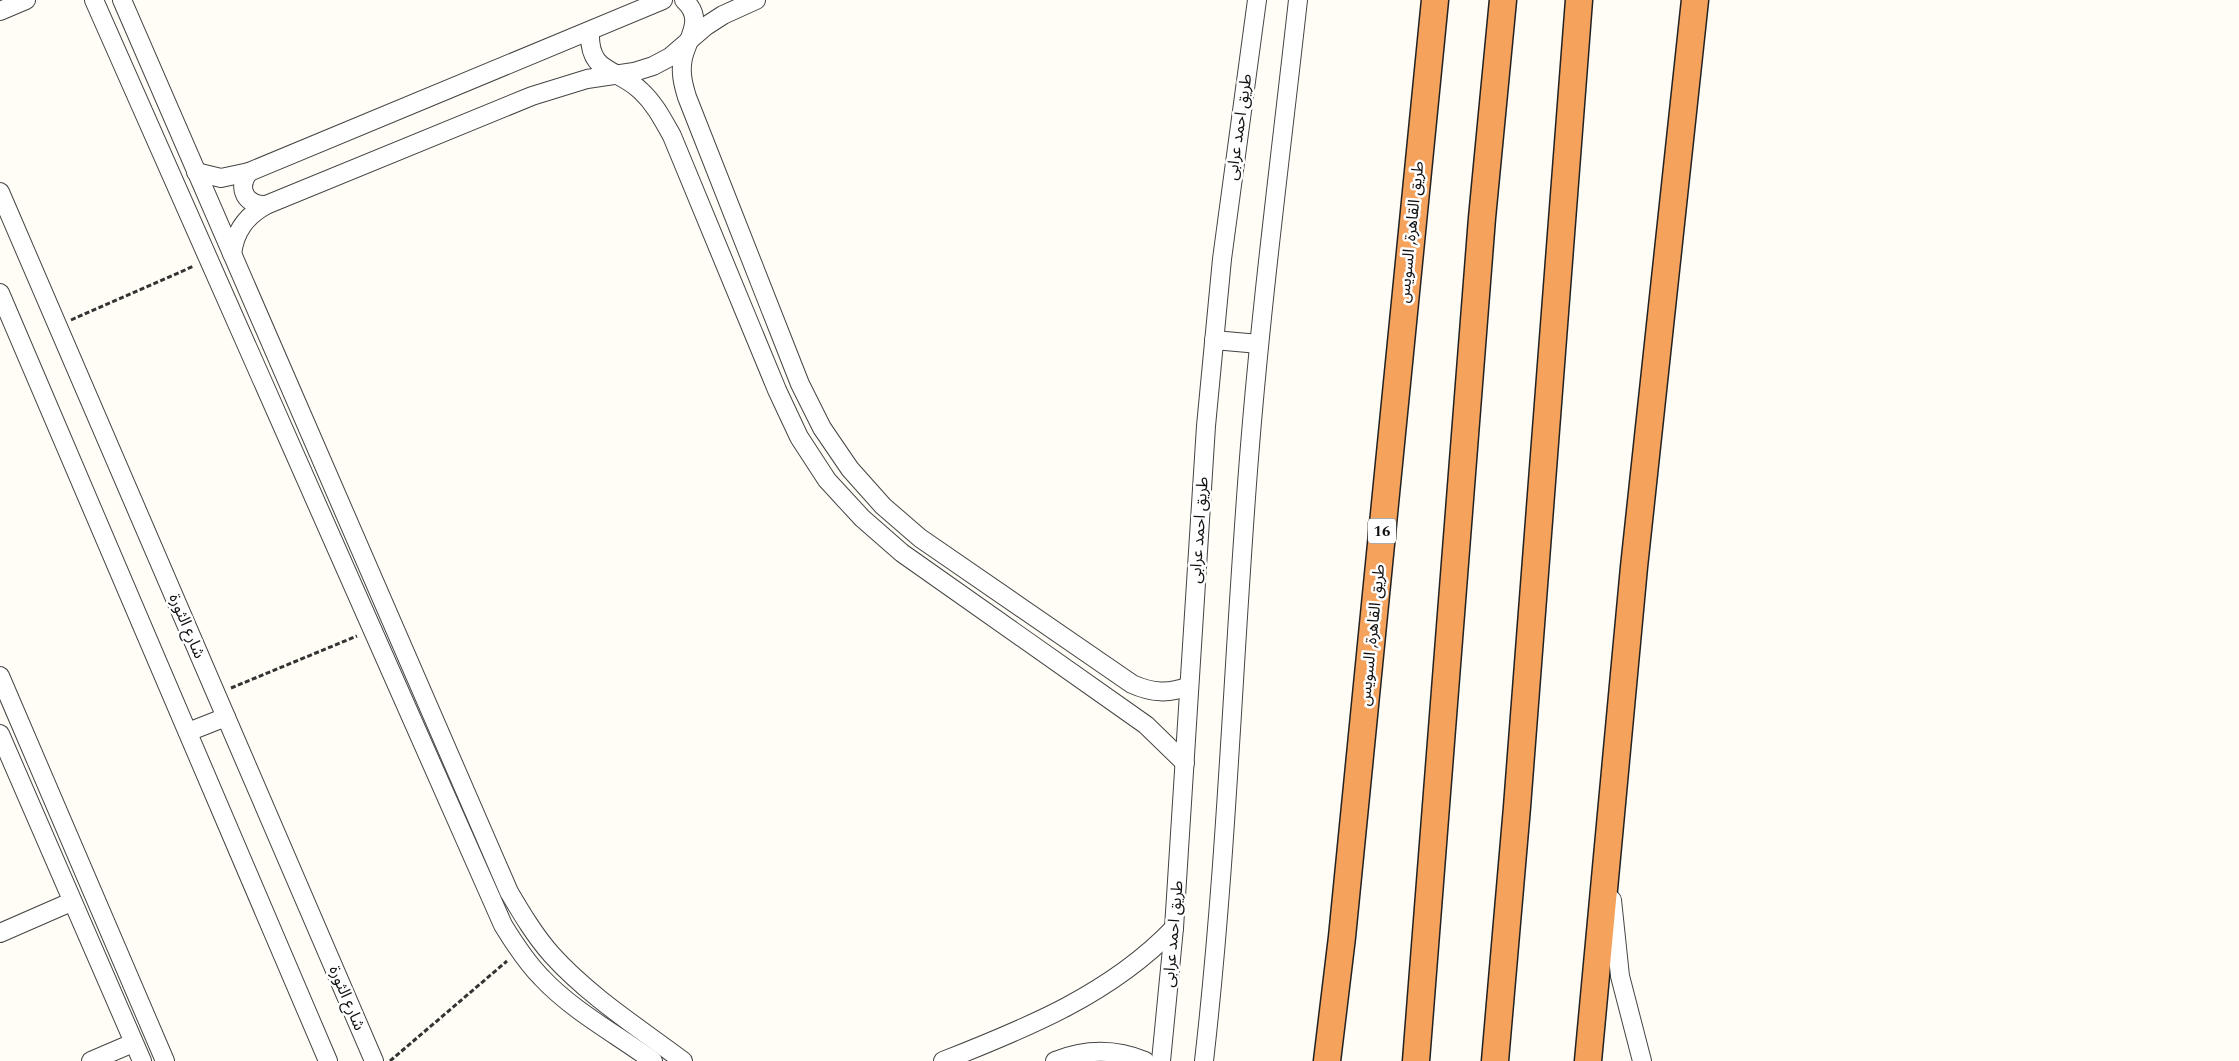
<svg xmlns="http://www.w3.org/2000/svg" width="2239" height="1061" font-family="Spectral,'Noto Sans Arabic',serif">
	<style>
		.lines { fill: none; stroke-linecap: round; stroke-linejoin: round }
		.minor-casing { stroke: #444; stroke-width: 20 }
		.highway-casing { stroke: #222; stroke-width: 29 }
		.path { stroke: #333; stroke-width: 3; stroke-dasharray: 5 2.5; stroke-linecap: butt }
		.minor { stroke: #fff; stroke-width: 18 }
		.highway { stroke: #f5a25d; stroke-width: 26 }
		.labels { text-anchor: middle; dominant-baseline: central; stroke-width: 5; stroke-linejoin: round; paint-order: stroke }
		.shield { fill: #fff; stroke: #585858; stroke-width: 1 }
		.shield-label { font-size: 15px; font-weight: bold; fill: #111 }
		.street-label { font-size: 16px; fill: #111; stroke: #fff }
	</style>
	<rect width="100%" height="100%" fill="#fffdf5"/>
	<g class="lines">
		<defs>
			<g id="minor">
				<path d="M94,0L503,925C514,943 526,962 542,978C573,1011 616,1034 653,1061"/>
				<path d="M122,0L509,892C522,914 535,936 552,955C589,996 639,1028 683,1061"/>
				<path d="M684,0C705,19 688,37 683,58C680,72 683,84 687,97L800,384L822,428L850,469L883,506L920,538L1132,684C1152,693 1169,694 1189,686"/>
				<polyline points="0,11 26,0"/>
				<path d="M590,31C588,75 617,67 641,91C655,104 663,120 672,136L777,390L799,437L827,480L862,518L902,553L1146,725L1185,763"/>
				<polyline points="196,172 221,178 249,172 663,0"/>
				<path d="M249,172C236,188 246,206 266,205"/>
				<polyline points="0,192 374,1061"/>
				<path d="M232,254C235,231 246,216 266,205L532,96L587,79L634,72L653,66L670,57L706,26L723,15L756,0"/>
				<polyline points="0,293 328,1061"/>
				<polyline points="1214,340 1259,344"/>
				<polyline points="0,676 165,1061"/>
				<polyline points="188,732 226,717"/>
				<polyline points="0,734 142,1061"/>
				<polyline points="1612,900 1620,976 1642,1061"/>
				<polyline points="0,933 71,902"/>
				<polyline points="91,1061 133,1043"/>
				<path d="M943,1061C1027,1028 1111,994 1174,928"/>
				<path d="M1055,1061C1085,1049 1114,1048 1145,1061"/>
				<polyline points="1161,1061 1174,928 1206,426 1222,259 1257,0"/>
				<path d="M1204,1061C1227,861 1233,659 1249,458C1261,305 1281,153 1298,0"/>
			</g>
			<g id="highway">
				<polyline points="1327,1061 1342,937 1435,0"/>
				<polyline points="1416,1061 1482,218 1503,0"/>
				<polyline points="1495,1061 1517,807 1579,0"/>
				<polyline points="1588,1061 1634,567 1695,0"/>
			</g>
		</defs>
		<use href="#minor" class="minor-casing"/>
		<use href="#highway" class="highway-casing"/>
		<g class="path">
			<polyline points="71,320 194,266"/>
			<polyline points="231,688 357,636"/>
			<polyline points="390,1061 507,961"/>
		</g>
		<use href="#minor" class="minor"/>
		<use href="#highway" class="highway"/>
	</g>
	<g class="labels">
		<rect class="shield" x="1368" y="518.5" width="28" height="25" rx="4"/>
		<g class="shield-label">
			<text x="1382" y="531">16</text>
		</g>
		<g class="street-label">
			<text transform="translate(1239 127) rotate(-82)">طريق احمد عرابى</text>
			<text transform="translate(1411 232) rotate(-84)">طريق القاهرة, السويس</text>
			<text transform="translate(1199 530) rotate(-86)">طريق احمد عرابى</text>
			<text transform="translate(187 626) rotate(67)">شارع الثورة</text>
			<text transform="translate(1372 635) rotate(-84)">طريق القاهرة, السويس</text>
			<text transform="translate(1173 934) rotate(-85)">طريق احمد عرابى</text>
			<text transform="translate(347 998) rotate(67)">شارع الثورة</text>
		</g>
	</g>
</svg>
